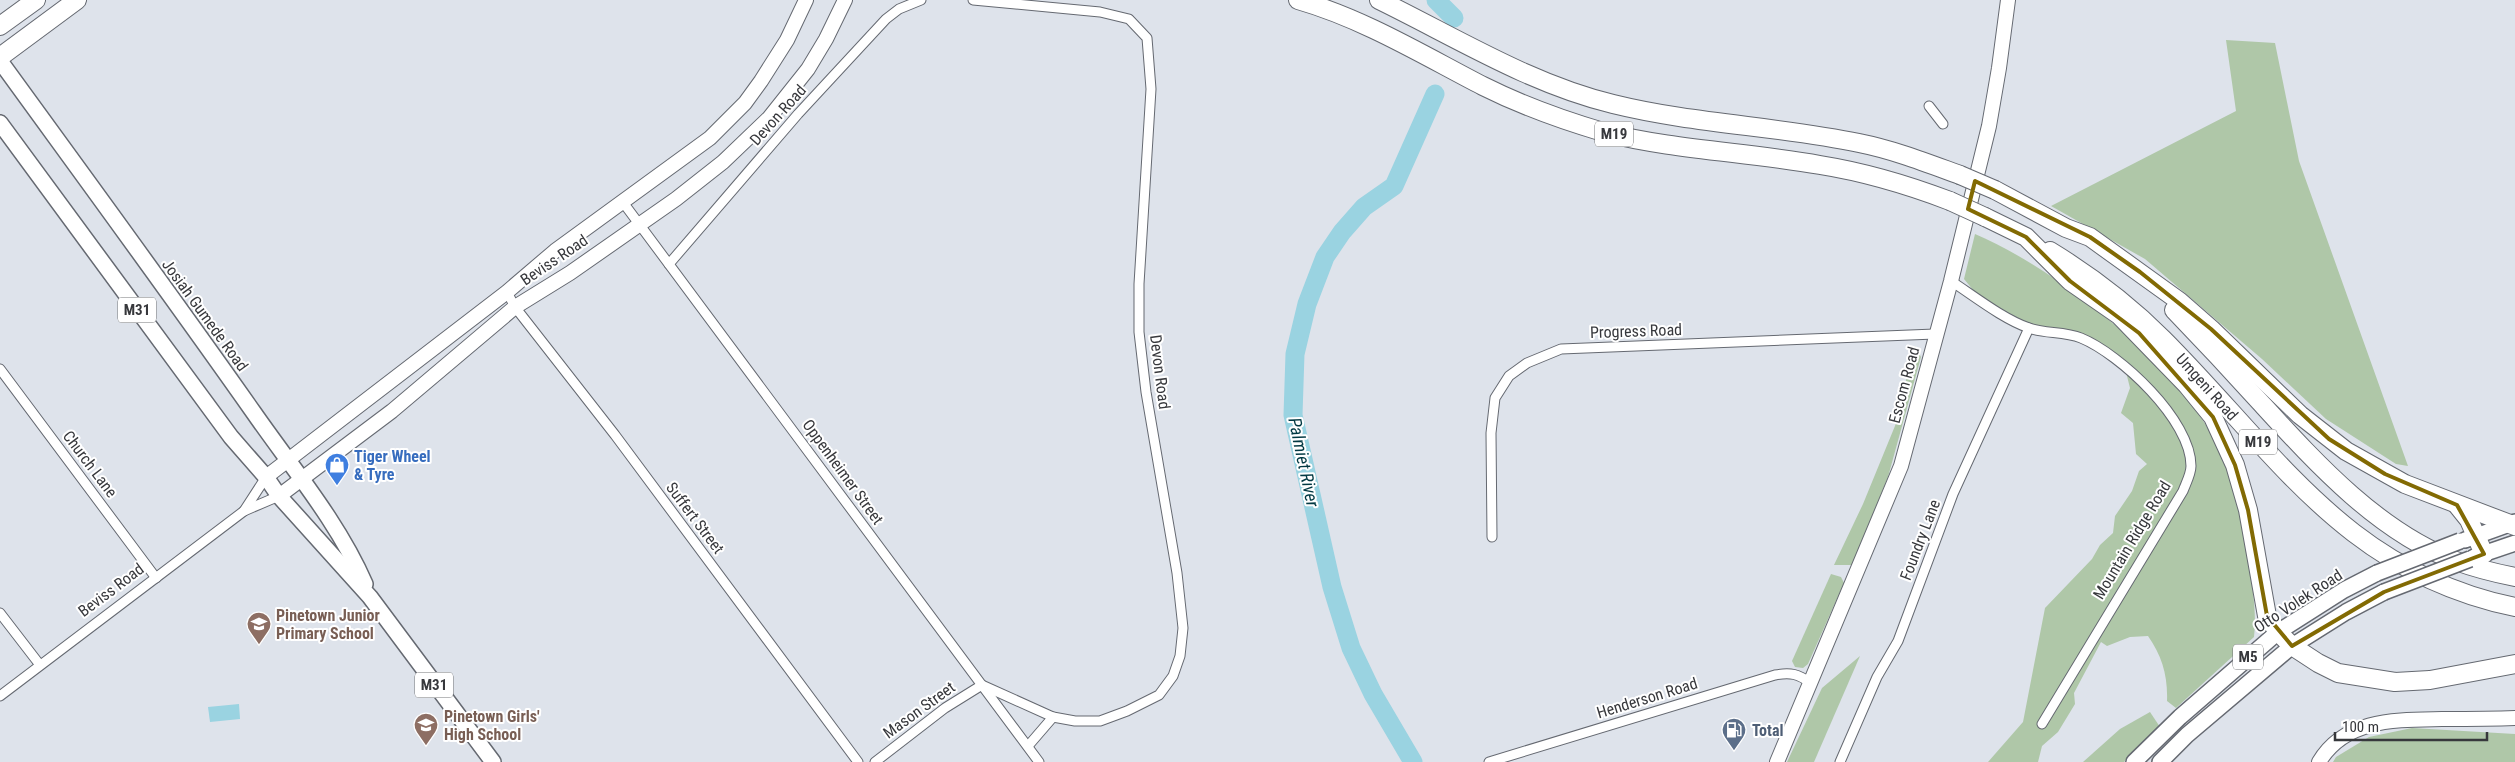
<svg xmlns="http://www.w3.org/2000/svg" width="2515" height="762" font-family="'Roboto Condensed',sans-serif">
	<style>
		.green { fill: #afc7a8 }
		.water { fill: #9ad3e1 }
		.lines { fill: none; stroke-linecap: round; stroke-linejoin: round }
		.river { stroke: #9ad3e1; stroke-width: 19 }
		.street-casing { stroke: #656971; stroke-width: 11 }
		.secondary-casing { stroke: #656971; stroke-width: 16 }
		.primary-casing { stroke: #656971; stroke-width: 18 }
		.highway-casing { stroke: #656971; stroke-width: 20 }
		.street { stroke: #fff; stroke-width: 9 }
		.secondary { stroke: #fff; stroke-width: 14 }
		.primary { stroke: #fff; stroke-width: 15 }
		.highway { stroke: #fff; stroke-width: 18 }
		.primary-bridge-casing { stroke: #656971; stroke-width: 18; stroke-linecap: butt }
		.highway-bridge-casing { stroke: #656971; stroke-width: 20; stroke-linecap: butt }
		.primary-bridge { stroke: #fff; stroke-width: 15 }
		.highway-bridge { stroke: #fff; stroke-width: 18 }
		.marked { fill: none; stroke: #826a03; stroke-width: 4; stroke-linejoin: round }
		.labels { text-anchor: middle; dominant-baseline: central; stroke-width: 4; stroke-linejoin: round; paint-order: stroke }
		.shield { fill: #fff; stroke: #737476; stroke-width: 1 }
		.shield-label { font-size: 15px; font-weight: bold; fill: #37383c }
		.street-label { font-size: 16px; fill: #37383c; stroke: #fff }
		.shop-label { font-size: 16px; font-weight: bold; fill: #366cbe; stroke: #fff; text-anchor: start }
		.education-label { font-size: 16px; font-weight: bold; fill: #785e54; stroke: #fff; text-anchor: start }
		.service-label { font-size: 16px; font-weight: bold; fill: #4e5e75; stroke: #fff; text-anchor: start }
		.water-label { font-size: 18px; font-style: italic; fill: #023943; stroke: #fff }
	</style>
	<rect width="100%" height="100%" fill="#dee3eb"/>
	<g class="green">
		<polygon points="2226,40 2275,43 2299,161 2408,466 2396,464 2326,419 2262,359 2145,259 2051,206 2236,111"/>
		<path d="M1975,234C2055,268 2159,352 2206,425C2229,461 2243,519 2249,561C2252,586 2257,612 2254,637L2176,708L2167,701C2168,676 2162,656 2148,636L2130,637L2107,646L2101,642L2074,693L2075,704L2058,732L2042,746L2038,762H1988L2023,722L2045,608L2092,559L2100,545L2113,533L2115,516L2132,491L2139,471L2147,464L2136,454L2133,423L2121,413L2130,388L2125,368L2082,339L2041,331L1983,302L1964,279Z"/>
		<polygon points="1915,346 1921,357 1888,477 1852,565 1834,565 1863,504 1897,421 1913,349"/>
		<polygon points="1831,574 1841,577 1844,583 1808,664 1803,668 1795,667 1792,661"/>
		<polygon points="1860,656 1814,762 1787,762 1822,688"/>
		<polygon points="2150,712 2160,727 2124,762 2083,762 2120,729"/>
		<polygon points="2412,728 2515,734 2515,762 2333,762 2336,757 2369,737"/>
	</g>
	<polygon class="water" points="239,704 240,719 210,722 208,707"/>
	<g class="lines">
		<g class="river">
			<polyline points="1436,0 1454,18"/>
			<polyline points="1413,762 1373,694 1351,648 1332,587 1293,415 1295,354 1307,304 1325,257 1342,232 1364,207 1394,186 1435,94"/>
		</g>
		<defs>
			<g id="street">
				<polyline points="1929,106 1943,124"/>
				<polyline points="622,201 1039,762"/>
				<polyline points="669,264 798,114 886,19 899,9 921,0"/>
				<path d="M1951,281C1974,296 2003,319 2029,328C2045,334 2064,331 2081,338C2120,354 2191,420 2191,466C2191,474 2186,483 2183,491L2042,724"/>
				<polyline points="507,292 515,307 615,435 858,762"/>
				<polyline points="0,369 156,578"/>
				<polyline points="244,511 266,477"/>
				<polyline points="1492,537 1491,433 1495,398 1509,376 1527,363 1561,349 1935,334"/>
				<polyline points="0,613 40,665"/>
				<polyline points="0,696 244,511 279,496"/>
				<polyline points="1028,746 1053,717"/>
				<polyline points="875,762 945,708 982,685 1053,717 1075,721 1100,721 1127,711 1159,695 1173,676 1180,656 1183,628 1177,573 1146,392 1139,332 1139,284 1151,89 1147,38 1129,19 1100,12 973,0"/>
				<path d="M1489,762L1775,675C1791,672 1798,674 1811,683"/>
				<polyline points="1840,762 1877,677 1898,641 1953,494 2029,328"/>
			</g>
			<g id="secondary">
				<polyline points="266,477 507,292 555,251 710,138 745,103 761,81 787,40 806,0"/>
				<polyline points="279,496 392,411 515,307 570,273 676,199 723,162 769,118 808,69 826,39 845,0"/>
				<polyline points="1777,762 1901,466 1951,281 1989,126 1999,68 2008,0"/>
				<path d="M2319,762C2345,718 2397,720 2442,719C2466,719 2491,719 2515,718"/>
			</g>
			<g id="primary">
				<path d="M0,61C85,178 171,295 254,413C293,469 338,522 365,584"/>
				<polyline points="0,123 231,437 266,477 279,496 370,597 493,762"/>
				<polyline points="2465,540 2515,522"/>
				<polyline points="2474,557 2515,543"/>
				<polyline points="2134,762 2180,717 2278,632 2344,590 2377,573"/>
				<polyline points="2160,762 2187,735 2292,646 2346,612 2384,592"/>
			</g>
			<g id="highway">
				<path d="M1298,0C1364,19 1423,55 1483,86C1521,105 1562,120 1603,132C1673,150 1748,152 1820,165C1864,172 1908,185 1950,201"/>
				<path d="M1379,0C1455,37 1530,84 1613,104C1694,124 1778,126 1859,143C1894,150 1927,163 1960,175"/>
				<polyline points="0,26 36,0"/>
				<polyline points="0,57 77,0"/>
				<polyline points="1995,190 2066,228 2090,237 2179,301 2211,329 2300,415 2346,451 2405,484 2515,526"/>
				<polyline points="1985,217 2026,237 2070,281 2119,315 2187,385 2213,417 2235,465 2248,510 2267,616 2278,632 2292,646 2318,663 2338,673 2395,682 2430,680 2515,664"/>
				<path d="M2050,251C2091,276 2130,306 2163,339C2276,452 2345,572 2515,607"/>
				<path d="M2174,310C2203,340 2232,371 2260,402C2315,462 2378,532 2456,561C2475,568 2495,573 2515,577"/>
				<polyline points="2457,505 2469,520 2484,554"/>
			</g>
		</defs>
		<use href="#street" class="street-casing"/>
		<use href="#secondary" class="secondary-casing"/>
		<use href="#primary" class="primary-casing"/>
		<use href="#highway" class="highway-casing"/>
		<use href="#street" class="street"/>
		<use href="#secondary" class="secondary"/>
		<use href="#primary" class="primary"/>
		<use href="#highway" class="highway"/>
		<defs>
			<g id="primary-bridge">
				<polyline points="2377,573 2460,541"/>
				<polyline points="2384,592 2470,559"/>
			</g>
			<g id="highway-bridge">
				<polyline points="1960,175 1995,190"/>
				<polyline points="1950,201 1985,217"/>
			</g>
		</defs>
		<use href="#primary-bridge" class="primary-bridge-casing"/>
		<use href="#highway-bridge" class="highway-bridge-casing"/>
		<use href="#primary-bridge" class="primary-bridge"/>
		<use href="#highway-bridge" class="highway-bridge"/>
	</g>
	<path class="marked" d="M1975,181L2090,237L2140,272L2211,329L2329,439L2385,474L2457,505L2484,554L2384,592L2292,646L2267,616L2248,510L2235,465L2213,417L2139,333L2070,281L2026,237L1968,209Z"/>
	<defs>
		<symbol id="shop-pin" viewBox="-11 -11 22 30"><path d="M0 17L-7.5 6A9.5 9.5 0 1 1 7.5 6Z" fill="#3f7fe0" stroke="#fff"/><path d="M-5-2.5h2.3a2.7 3.5 0 0 1 5.4 0H5L5.5 6h-11ZM-1.5-2.5h3a1.5 2.3 0 0 0-3 0Z" fill="#fff"/></symbol>
		<symbol id="school-pin" viewBox="-11 -11 22 30"><path d="M0 17L-7.5 6A9.5 9.5 0 1 1 7.5 6Z" fill="#8d6e63" stroke="#fff"/><path d="M0-5L7-2L0 1L-7-2ZM-4 1L0 2.5L4 1V4Q0 6-4 4Z" fill="#fff"/></symbol>
		<symbol id="fuel-pin" viewBox="-11 -11 22 30"><path d="M0 17L-7.5 6A9.5 9.5 0 1 1 7.5 6Z" fill="#5c6f8a" stroke="#fff"/><path d="M-5.5-6h7V0h2V4h1.3V-2.5L3-4.5l.8-.8L6-3V5H2.5V1h-1V6h-7ZM-4.2-4.7v3.2H.2V-4.7Z" fill="#fff"/></symbol>
	</defs>
	<g fill-rule="evenodd">
		<use href="#shop-pin" x="323" y="451" width="28" height="38"/>
		<use href="#school-pin" x="245" y="610" width="28" height="38"/>
		<use href="#school-pin" x="412" y="711" width="28" height="38"/>
		<use href="#fuel-pin" x="1720" y="716" width="28" height="38"/>
	</g>
	<g class="labels">
		<g class="shield">
			<rect x="1595" y="121.5" width="38" height="25" rx="4"/>
			<rect x="118" y="297.5" width="38" height="25" rx="4"/>
			<rect x="2239" y="429.5" width="38" height="25" rx="4"/>
			<rect x="2233" y="644.5" width="30" height="25" rx="4"/>
			<rect x="415" y="672.5" width="38" height="25" rx="4"/>
		</g>
		<g class="shield-label">
			<text x="1614" y="134">M19</text>
			<text x="137" y="310">M31</text>
			<text x="2258" y="442">M19</text>
			<text x="2248" y="657">M5</text>
			<text x="434" y="685">M31</text>
		</g>
		<g class="street-label">
			<text transform="translate(778 115) rotate(-48)">Devon Road</text>
			<text transform="translate(554 260) rotate(-34)">Beviss Road</text>
			<text transform="translate(205 315) rotate(54)">Josiah Gumede Road</text>
			<text transform="translate(1636 331) rotate(-2)">Progress Road</text>
			<text transform="translate(1160 372) rotate(83)">Devon Road</text>
			<text transform="translate(1904 385) rotate(-75)">Escom Road</text>
			<text transform="translate(2207 387) rotate(48)">Umgeni Road</text>
			<text transform="translate(90 464) rotate(53)">Church Lane</text>
			<text transform="translate(843 472) rotate(54)">Oppenheimer Street</text>
			<text transform="translate(695 518) rotate(53)">Suffert Street</text>
			<text transform="translate(1920 540) rotate(-69)">Foundry Lane</text>
			<text transform="translate(2132 540) rotate(-59)">Mountain Ridge Road</text>
			<text transform="translate(111 590) rotate(-37)">Beviss Road</text>
			<text transform="translate(2298 601) rotate(-33)">Otto Volek Road</text>
			<text transform="translate(1647 698) rotate(-17)">Henderson Road</text>
			<text transform="translate(919 710) rotate(-36)">Mason Street</text>
		</g>
		<g class="shop-label">
			<text x="354" y="456">Tiger Wheel<tspan x="354" dy="18">&amp; Tyre</tspan></text>
		</g>
		<g class="education-label">
			<text x="276" y="615">Pinetown Junior<tspan x="276" dy="18">Primary School</tspan></text>
			<text x="444" y="716">Pinetown Girls'<tspan x="444" dy="18">High School</tspan></text>
		</g>
		<g class="service-label">
			<text x="1752" y="730">Total</text>
		</g>
		<g class="water-label">
			<text transform="translate(1304 462) rotate(78)">Palmiet River</text>
		</g>
	</g>
	<path d="M2335 732v8h152v-8" fill="none" stroke="#37383c" stroke-width="2.5"/>
	<text x="2342" y="732" font-size="15" fill="#37383c" stroke="#ffffff" stroke-width="4" paint-order="stroke">100 m</text>
</svg>
